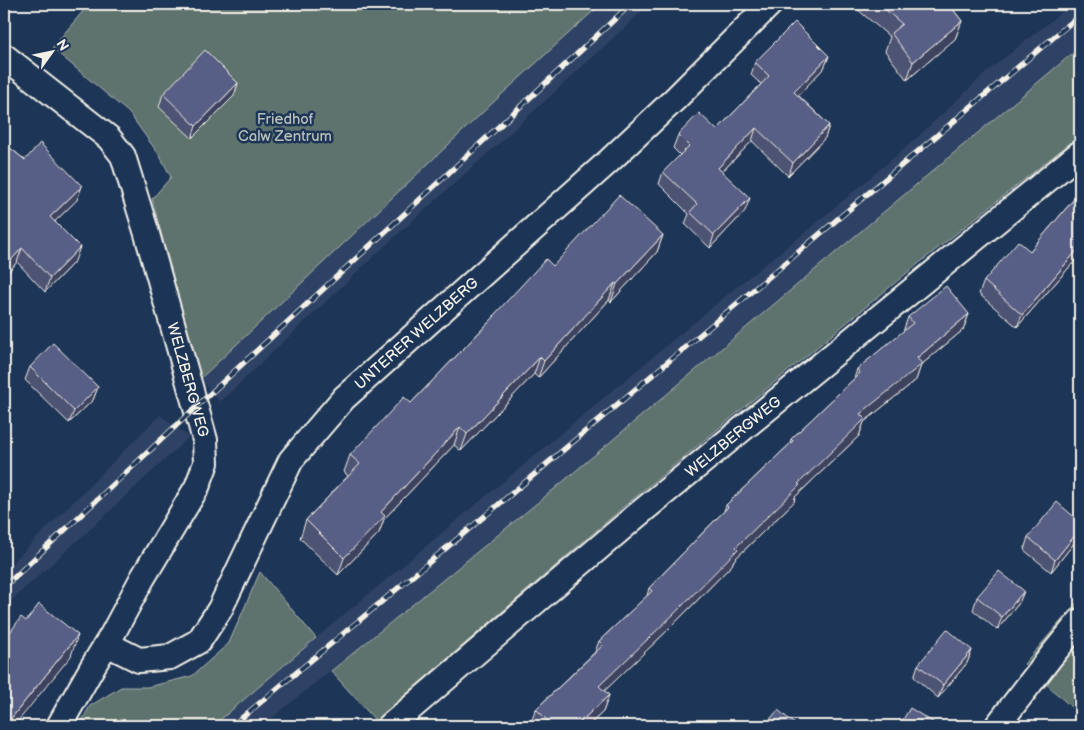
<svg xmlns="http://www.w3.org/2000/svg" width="1084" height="730" font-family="'Balsamiq Sans',sans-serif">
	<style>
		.built { fill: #2f4265 }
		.green { fill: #5f736e; stroke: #aab2ab }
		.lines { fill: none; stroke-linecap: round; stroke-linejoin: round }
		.minor-casing { stroke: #f4f1e8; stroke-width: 28 }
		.minor { stroke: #1d3557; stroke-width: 24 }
		.rail-casing { stroke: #f4f1e8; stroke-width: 5.5 }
		.rail { stroke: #1d3557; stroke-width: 4; stroke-dasharray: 11; stroke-linecap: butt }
		.wall { fill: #4d5273; stroke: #f4f1e8 }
		.shaded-wall { fill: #3e425e; stroke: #f4f1e8 }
		.building { fill: #595f86; stroke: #f4f1e8 }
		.labels { text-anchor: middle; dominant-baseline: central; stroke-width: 5; stroke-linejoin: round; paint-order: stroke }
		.park-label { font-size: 15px; fill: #b8bfb7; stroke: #1d3557 }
		.street-label { font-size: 15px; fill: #f4f1e8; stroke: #1d3557 }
	</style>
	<rect width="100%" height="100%" fill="#1d3557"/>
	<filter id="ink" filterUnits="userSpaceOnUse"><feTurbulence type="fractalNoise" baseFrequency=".02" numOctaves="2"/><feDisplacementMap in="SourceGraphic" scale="10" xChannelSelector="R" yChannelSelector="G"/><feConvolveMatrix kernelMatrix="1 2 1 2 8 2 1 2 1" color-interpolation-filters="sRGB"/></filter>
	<g filter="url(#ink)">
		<g class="built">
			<polygon points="601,4 650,4 495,147 388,243 220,402 200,379 500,96"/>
			<polygon points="1072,4 1080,4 1080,47 924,179 771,306 547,495 262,726 213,726 316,638 739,285 808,230 910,144 989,70"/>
			<polygon points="160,415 189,437 98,522 4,607 4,571"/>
		</g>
		<g class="green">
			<polygon points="89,4 601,4 500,96 200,379 152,199 171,177 160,156 129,113 52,48"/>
			<polygon points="1080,47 1080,135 913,268 627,504 376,721 331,671 547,495"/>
			<polygon points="260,572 316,638 213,726 79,726 90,706 121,687 148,687 192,676 229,643"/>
			<polygon points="1080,599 1080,715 1024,664"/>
		</g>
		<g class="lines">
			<defs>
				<g id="minor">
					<path id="s1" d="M4,56L109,138L123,156L147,234L205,440L206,463L197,487L142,579L112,635L93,666L59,726"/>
					<path id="s2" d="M107,644L139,660L170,657L199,641L220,609L291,460L344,398L608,162L676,98L770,4"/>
					<path id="s3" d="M390,726L636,516L1080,153"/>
					<polyline points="997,726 1052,655 1080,621"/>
				</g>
			</defs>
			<use href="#minor" class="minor-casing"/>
			<use href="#minor" class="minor"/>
			<defs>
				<g id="rail">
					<polyline points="4,587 211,393 631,4"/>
					<polyline points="232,726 492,510 1080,15"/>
				</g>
			</defs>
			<use href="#rail" class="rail-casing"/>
			<use href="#rail" class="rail"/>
		</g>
		<g class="wall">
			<polygon points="851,4 949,4 962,21 955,39 907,80 885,51 890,37"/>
			<polygon points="829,56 824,68 798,95 829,125 825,138 788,176 752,141 722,172 745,211 710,248 685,224 689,214 659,184 663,172 680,155 673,148 678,135 717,130 761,84 751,75 755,62"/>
			<polygon points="238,83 234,96 192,138 159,107 163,94"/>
			<polygon points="4,143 25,160 82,186 77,200 55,221 75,261 45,292 17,262 4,277"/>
			<polygon points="1080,192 1080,256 1080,255 1017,327 979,294 984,281 1030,251"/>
			<polygon points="663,235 657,252 611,302 609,300 538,378 534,374 461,451 454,445 384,519 379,533 338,575 300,538 306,520 348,476 344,472 350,455 411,403 494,317 494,315 553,266"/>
			<polygon points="969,314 963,330 921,365 916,380 864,422 859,436 795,497 794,502 734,560 732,565 669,629 604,691 609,695 603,712 588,726 532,726 530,725 536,709 595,652 599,641 647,596 649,588 724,511 726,505 790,444 791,439 854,379 857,369 903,332 908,317"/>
			<polygon points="30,367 98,387 93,400 69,423 25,380"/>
			<polygon points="1080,522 1080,535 1079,537 1051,572 1024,550 1028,537"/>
			<polygon points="1024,591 1019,603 997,630 973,610 977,597"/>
			<polygon points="972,650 967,663 938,698 914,677 918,665"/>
		</g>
		<g class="shaded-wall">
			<polygon points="962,21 955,39 907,80 913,62"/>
			<polygon points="829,56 824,68 790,104 794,92"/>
			<polygon points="238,83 234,96 192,138 196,126"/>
			<polygon points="829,125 825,138 788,176 793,163"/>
			<polygon points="756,128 752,141 713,181 718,168"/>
			<polygon points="82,186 77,200 45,231 50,217"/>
			<polygon points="750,198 745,211 710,248 714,235"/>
			<polygon points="663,235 657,252 611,302 617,284"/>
			<polygon points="80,247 75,261 45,292 50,278"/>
			<polygon points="1080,247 1080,255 1017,327 1022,315"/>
			<polygon points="22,248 17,262 4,277 4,268"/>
			<polygon points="615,283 609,300 538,378 544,361"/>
			<polygon points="969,314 963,330 921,365 916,380 864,422 859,436 795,497 794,502 734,560 732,565 669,629 593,702 599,686 798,484 860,414 917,358"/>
			<polygon points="540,357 534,374 461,451 467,434"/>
			<polygon points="98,387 93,400 69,423 74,411"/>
			<polygon points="460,427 454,445 384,519 379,533 338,575 344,558 381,512"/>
			<polygon points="1080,529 1080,535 1079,537 1051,572 1055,560"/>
			<polygon points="1024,591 1019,603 997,630 1002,617"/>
			<polygon points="78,635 71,656 14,726 5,726"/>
			<polygon points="972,650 967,663 938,698 943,685"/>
			<polygon points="609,695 603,712 588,726 576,726"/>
		</g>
		<g class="building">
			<polygon points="879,4 949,4 962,21 913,62 891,33 902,24"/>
			<polygon points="795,22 829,56 794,92 829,125 793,163 756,128 718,168 750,198 714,235 690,212 697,204 663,172 689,146 678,135 699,113 717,130 769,76 755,62"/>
			<polygon points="205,50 238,83 196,126 163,94"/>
			<polygon points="4,143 25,160 40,143 82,186 50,217 80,247 50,278 22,248 4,268"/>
			<polygon points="1080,192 1080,247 1022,315 984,281 1018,241 1030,251"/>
			<polygon points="619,195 663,235 617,284 615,283 544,361 540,357 467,434 460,427 381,512 385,516 344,558 306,520 360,464 350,455 404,397 411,403 495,316 494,315 546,259 553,266"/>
			<polygon points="946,286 969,314 917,358 922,364 860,414 865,419 798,484 800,485 736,547 738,549 675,613 599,686 609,695 576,726 553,726 536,709 603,645 599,641 652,591 649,588 728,507 726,505 793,441 791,439 860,373 857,369 913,323 908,317"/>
			<polygon points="4,307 7,310 4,314"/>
			<polygon points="53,343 98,387 74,411 30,367"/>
			<polygon points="1057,502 1080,522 1080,529 1055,560 1028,537"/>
			<polygon points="999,571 1024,591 1002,617 977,597"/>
			<polygon points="39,604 78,635 5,726 4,726 4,641 21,617 26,621"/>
			<polygon points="947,629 972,650 943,685 918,665"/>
			<polygon points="910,708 939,726 899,726"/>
			<polygon points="778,710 797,726 764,726"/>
		</g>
	</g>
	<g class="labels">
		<g class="park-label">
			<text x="285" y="119">Friedhof<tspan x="285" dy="17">Calw Zentrum</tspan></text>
		</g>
		<g class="street-label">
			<text stroke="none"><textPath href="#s2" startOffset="482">UNTERER WELZBERG</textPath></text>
			<text stroke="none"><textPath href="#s1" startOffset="389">WELZBERGWEG</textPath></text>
			<text stroke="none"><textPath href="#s3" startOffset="449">WELZBERGWEG</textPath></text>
		</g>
	</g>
	<rect width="1084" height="730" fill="none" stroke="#1d3557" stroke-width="20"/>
	<rect x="10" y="10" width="1064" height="710" fill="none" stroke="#f4f1e8" stroke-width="2" filter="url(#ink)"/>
	<g transform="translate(52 52) rotate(57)" stroke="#1d3557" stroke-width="4" paint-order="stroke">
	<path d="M0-4L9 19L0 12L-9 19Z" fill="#f4f1e8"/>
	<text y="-8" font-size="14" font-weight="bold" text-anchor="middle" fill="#f4f1e8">N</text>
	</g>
</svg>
